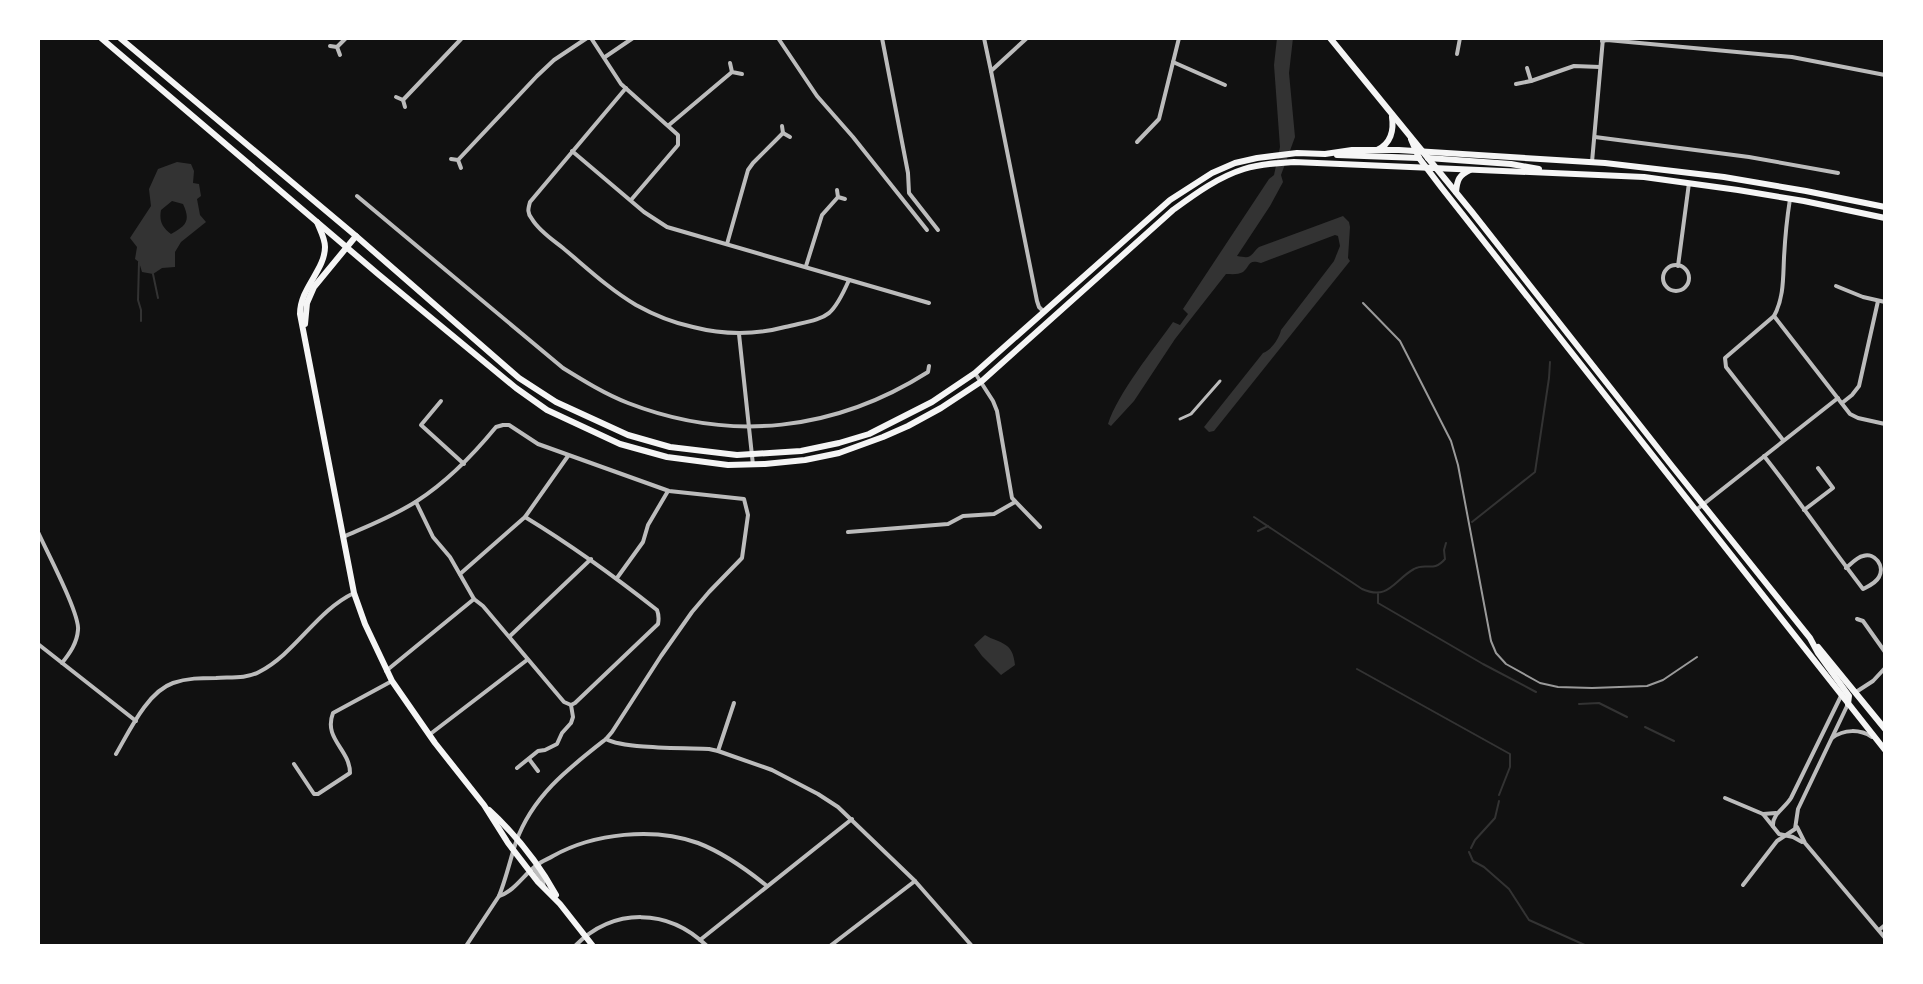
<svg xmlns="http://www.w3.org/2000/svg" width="1923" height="984" font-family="Poppins,sans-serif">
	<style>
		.water { fill: #333; fill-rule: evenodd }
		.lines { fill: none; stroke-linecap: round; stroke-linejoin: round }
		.stream { stroke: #333; stroke-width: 2 }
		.pedestrian { stroke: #bcbcbc; stroke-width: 3 }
		.minor { stroke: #bcbcbc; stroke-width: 4 }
		.primary { stroke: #f5f5f5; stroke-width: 6 }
		.trunk { stroke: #f5f5f5; stroke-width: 6 }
		.tram { stroke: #9a9a9a; stroke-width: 2 }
	</style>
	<rect width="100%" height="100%" fill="#111"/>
	<g class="water">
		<path d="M1277,38H1293L1289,73L1295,137L1281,175L1283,182L1270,206L1237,256C1253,259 1249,256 1259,247L1343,216L1349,222L1350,227L1348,258L1350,261L1214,431L1209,432L1204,427L1263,353C1271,350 1279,339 1281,330L1334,261L1340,246L1338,236L1335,235L1261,263C1247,259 1251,266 1243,272C1238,275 1231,274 1226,274L1175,339L1134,401L1111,426L1108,424C1118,393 1153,350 1173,322L1180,325L1188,314L1183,309L1269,179L1274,175L1280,147L1274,65Z"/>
		<path d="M177,162L191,164L194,171L193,183L199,184L201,196L197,199L200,215L206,222L181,242L175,252V267L162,268L153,274L142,272L139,262L135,259L137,247L130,238L151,206L149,189L158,169ZM172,201L183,204C191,221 186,226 171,234C162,227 159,221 161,210Z"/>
		<path d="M985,635C1000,644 1013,641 1015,665L1001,675L982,656L974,645Z"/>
	</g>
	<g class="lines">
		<g class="stream">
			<polyline points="139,262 138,300 141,310 141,321"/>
			<polyline points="153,274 158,298"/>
			<path d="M1254,517L1362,589C1389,601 1394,580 1414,569C1426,562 1433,573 1445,559L1444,550L1446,543"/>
			<polyline points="1472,522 1535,472 1549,378 1550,362"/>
			<polyline points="1258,531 1268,526"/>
			<polyline points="1378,594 1378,603 1483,664 1536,692"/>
			<polyline points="1357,669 1510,754 1510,767 1499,795"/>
			<polyline points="1579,704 1599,703 1627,717"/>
			<polyline points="1645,727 1674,741"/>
			<polyline points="1471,848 1475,840 1495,818 1499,801"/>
			<polyline points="1469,852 1473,861 1484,867 1509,889 1529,920 1587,946"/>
		</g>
		<polyline class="pedestrian" points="1180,419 1191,414 1220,381"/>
		<g class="minor">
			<polyline points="591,38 621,84 678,135 678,145 631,200"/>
			<polyline points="778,38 817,96 853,137 927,230"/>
			<polyline points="882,38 908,173 909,193 938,230"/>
			<polyline points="984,38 991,71"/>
			<polyline points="1027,38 991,71 1037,301 1039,307 1044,312"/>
			<polyline points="1602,41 1607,40 1792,57 1885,75"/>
			<polyline points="330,46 337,47 340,55"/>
			<polyline points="337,47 346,38"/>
			<polyline points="1457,54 1460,38"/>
			<polyline points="605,57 633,38"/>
			<polyline points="1173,62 1225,85"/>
			<polyline points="730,63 732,72 742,74"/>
			<polyline points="1527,68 1531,81"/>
			<polyline points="1516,84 1531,81 1574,66 1600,67"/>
			<path d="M626,88L530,202C528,209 527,213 532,219C539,231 553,240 563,248C587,268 609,289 636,305C654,315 674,323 693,327C724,335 755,335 785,327C827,317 831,321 849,280"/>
			<polyline points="396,97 403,100 405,107"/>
			<polyline points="403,100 462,38"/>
			<polyline points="669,125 732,72"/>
			<polyline points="782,126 783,133 790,137"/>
			<polyline points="1595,137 1749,157 1838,173"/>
			<polyline points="1137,142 1159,119 1179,38"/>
			<polyline points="572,151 644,212 667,227 929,303"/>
			<polyline points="451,159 458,160 461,168"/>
			<polyline points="458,160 537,76 554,60 587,38"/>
			<polyline points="1592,162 1603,38"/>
			<polyline points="837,190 838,197 845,199"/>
			<path d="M357,196L563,368C584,381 605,394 628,403C731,443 835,431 928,372L929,366"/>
			<polyline points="727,244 748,170 753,163 783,133"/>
			<circle cx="1676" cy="278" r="13"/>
			<polyline points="806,266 822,215 838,197"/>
			<polyline points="1678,266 1689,183"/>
			<polyline points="1836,286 1863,297 1885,302"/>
			<polyline points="1774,316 1850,414 1858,418 1885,424"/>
			<polyline points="739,334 753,465"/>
			<polyline points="975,373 993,401 997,411 1012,498 1040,527"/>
			<polyline points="441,401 421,425 464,464"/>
			<polyline points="1842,403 1852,395 1859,386 1878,301"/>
			<path d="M1783,440L1726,367L1725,358L1774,316C1784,298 1783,277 1784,258C1785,238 1787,218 1790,199"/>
			<path d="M1764,456C1798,499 1829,545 1863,589C1869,586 1876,583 1879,577C1885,566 1875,552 1863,556C1857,557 1851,564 1846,568"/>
			<path d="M416,502L433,537L450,557L474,599L483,606L564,702L571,705L575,703L658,624C659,619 659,615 657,610C614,576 571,545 525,517"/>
			<polyline points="1696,510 1838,398"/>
			<polyline points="1804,510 1833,488 1818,468"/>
			<path d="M38,532C46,550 80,614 78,630C77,643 70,653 62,663"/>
			<polyline points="848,532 948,524 963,516 994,514 1015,502"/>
			<path d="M343,537C368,526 394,516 417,501C448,481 473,455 496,427L503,425H509L538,444L669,491L744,499L748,515L742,558L709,592L692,612L661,656L612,732L606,739C569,768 533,795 516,842C510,860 506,879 499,896"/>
			<polyline points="460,574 525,517 568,456"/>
			<polyline points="617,578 643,542 648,525 668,491"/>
			<polyline points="1857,619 1863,621 1885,652"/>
			<polyline points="510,636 591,559"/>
			<polyline points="38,644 136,721"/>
			<polyline points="386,671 474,599"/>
			<polyline points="1856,692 1873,681 1885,668"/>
			<polyline points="429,735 527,660"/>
			<path d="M1832,738C1844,729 1860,729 1872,737"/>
			<path d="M606,739C623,749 687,748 709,749L718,751L772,770L818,794L838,807L915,881L972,946"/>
			<polyline points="718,751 734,703"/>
			<path d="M116,754C129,732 147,692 173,683C187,678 201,678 216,678C230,677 246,679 259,672C296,653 316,611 354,593"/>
			<polyline points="529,759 538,771"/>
			<path d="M294,764L314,794H318L350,773C350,749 323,739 333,713L392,681"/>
			<polyline points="517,768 538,751 545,750 557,744 562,733 571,723 573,717 571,705"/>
			<polyline points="1725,798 1763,814 1776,813"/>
			<polyline points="1763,814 1779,834 1793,837 1802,842"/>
			<path d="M1773,826C1772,814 1785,808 1791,798L1841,696"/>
			<polyline points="1797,827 1805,843 1885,938"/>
			<polyline points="536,867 535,870 543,881 544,888"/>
			<polyline points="1743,885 1777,841 1795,829 1798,809 1848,704"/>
			<polyline points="1879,930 1885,925"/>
			<polyline points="700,940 852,819"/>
			<path d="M466,946L499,896C515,891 524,874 537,865C542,861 548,859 553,856C594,833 654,827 698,843C724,853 746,869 767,886"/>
			<path d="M575,946C614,907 668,908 707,946"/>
			<polyline points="830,946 915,881"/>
		</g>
		<g class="primary">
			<polyline points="1330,38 1472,212 1672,466 1810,638 1818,653 1849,696 1848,704"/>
			<polyline points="1411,139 1419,158 1441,187 1885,750"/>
			<path d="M1377,150C1391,144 1394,130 1392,117"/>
			<path d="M1456,192C1457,180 1459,175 1470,170"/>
			<path d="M317,222C320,230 325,238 325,247C325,270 300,288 300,314L354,593L365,624L392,681L435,743L484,805L508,843L538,882L560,904L593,946"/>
			<polyline points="305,324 307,303 314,287 356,236"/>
			<polyline points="1818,647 1885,729"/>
			<path d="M489,810C515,834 539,864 556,895"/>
		</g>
		<g class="trunk">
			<path d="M101,38L378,274L516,388L547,410L620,444L667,457L728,465L765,464L805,460L839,453L883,437L908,426L941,408L982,381L1173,210C1195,194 1218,177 1244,169C1260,164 1277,163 1294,162L1644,177L1738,190L1804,201L1885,218"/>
			<polyline points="120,38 356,236 519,378 556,402 628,435 670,447 737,455 801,451 839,443 869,434 932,402 975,373 1170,200 1212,173 1235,163 1257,158 1297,153 1325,154 1352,150 1399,150 1605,163 1724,177 1806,191 1885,207"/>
			<polyline points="1337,155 1419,158"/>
			<polyline points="1428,158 1511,164 1539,169"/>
		</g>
		<polyline class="tram" points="1363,303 1400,341 1451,441 1458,465 1491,641 1496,653 1506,664 1540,683 1558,687 1592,688 1647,686 1663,680 1697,657"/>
	</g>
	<rect width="1923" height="984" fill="none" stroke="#ffffff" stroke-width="80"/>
</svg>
